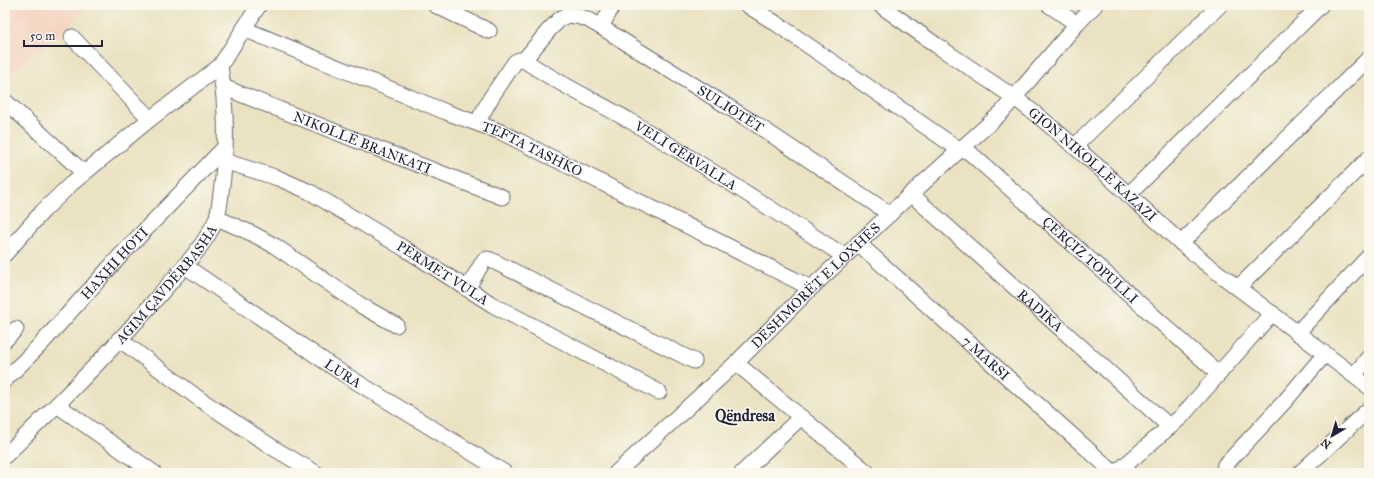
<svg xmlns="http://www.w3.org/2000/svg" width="1374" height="478" font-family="'IM FELL Great Primer',serif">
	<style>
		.built { fill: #f4d3c0 }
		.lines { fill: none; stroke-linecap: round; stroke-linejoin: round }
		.minor-casing { stroke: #68656a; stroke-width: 17 }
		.minor { stroke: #fff; stroke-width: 15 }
		.labels { text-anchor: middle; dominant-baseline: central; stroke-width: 3.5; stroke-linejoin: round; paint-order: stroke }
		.street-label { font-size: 14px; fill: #22223b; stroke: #fbf7ec }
		.quarter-label { font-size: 16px; font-weight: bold; fill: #22223b; stroke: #fbf7ec }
	</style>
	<rect width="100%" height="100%" fill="#fbf7ec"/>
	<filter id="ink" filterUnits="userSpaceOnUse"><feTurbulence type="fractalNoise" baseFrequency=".025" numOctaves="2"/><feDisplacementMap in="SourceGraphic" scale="8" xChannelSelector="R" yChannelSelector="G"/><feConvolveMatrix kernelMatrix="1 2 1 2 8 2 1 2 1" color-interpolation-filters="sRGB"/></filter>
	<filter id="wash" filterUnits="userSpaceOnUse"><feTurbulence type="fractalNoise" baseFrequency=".012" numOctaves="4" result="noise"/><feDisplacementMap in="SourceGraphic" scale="16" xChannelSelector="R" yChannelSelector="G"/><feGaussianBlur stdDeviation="0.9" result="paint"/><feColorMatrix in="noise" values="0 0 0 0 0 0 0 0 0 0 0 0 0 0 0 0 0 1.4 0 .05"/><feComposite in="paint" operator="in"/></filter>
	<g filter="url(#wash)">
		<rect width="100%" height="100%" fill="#eae2c1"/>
		<polygon class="built" points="5,5 88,5 58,36 5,78"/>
	</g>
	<g filter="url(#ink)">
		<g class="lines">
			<defs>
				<g id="minor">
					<polyline points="435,5 489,31"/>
					<path id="s1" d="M747,5L777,24L954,146L969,152L1219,374"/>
					<path id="s2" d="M880,5L936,45L1015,98L1042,119L1096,165L1181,243L1209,266L1369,387"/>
					<polyline points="1049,5 1077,24"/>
					<polyline points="601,27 613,5"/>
					<path id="s3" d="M244,29L446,112L501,132L811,288"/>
					<polyline points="72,37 150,119"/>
					<path id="s4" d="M524,60C558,84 596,101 632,122C704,165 774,211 844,256"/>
					<path id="s5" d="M223,87L386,152L502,197"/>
					<polyline points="5,101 84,173"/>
					<path id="s6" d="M477,123L492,96L515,62L519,60H524L549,30L560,19L567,15L577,16L587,19L601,27L754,123L890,214"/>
					<polyline points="1075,146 1220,5"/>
					<path id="s7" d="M224,161L278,178L310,192L407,250L493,305L659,392"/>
					<path id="s8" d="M911,194L1170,427"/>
					<polyline points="1128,195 1321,5"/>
					<polyline points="217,218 253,234 275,246 362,306 396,325"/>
					<path id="s9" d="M858,243L1114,473"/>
					<polyline points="1181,243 1369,58"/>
					<polyline points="5,254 43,211 71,184 150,119 220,66 259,5"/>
					<path id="s10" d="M185,266L339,371L505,473"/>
					<polyline points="1238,288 1369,158"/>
					<polyline points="467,289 484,260 487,259 491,260 694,361"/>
					<polyline points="1297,333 1369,256"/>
					<polyline points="119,339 198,398 275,449 316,473"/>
					<polyline points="5,340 16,329"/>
					<polyline points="736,363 868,473"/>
					<polyline points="1354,375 1369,357"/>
					<path id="s11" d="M5,380L42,343L121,255L224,148"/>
					<polyline points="57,405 154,473"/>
					<path id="s12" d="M5,456C57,405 109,354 156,299C177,274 202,250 216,220C219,212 220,201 221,193C227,151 227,108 220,66"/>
					<path id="s13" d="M616,473L736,363L811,288L911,194L1002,112L1077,24L1095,5"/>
					<polyline points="742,473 801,417"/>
					<polyline points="1116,473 1181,417 1272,313"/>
					<polyline points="1223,473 1225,465 1229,461 1285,401 1325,354"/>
					<polyline points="1300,473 1369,409"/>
				</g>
			</defs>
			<use href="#minor" class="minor-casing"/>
			<use href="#minor" class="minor"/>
		</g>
	</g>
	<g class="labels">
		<g class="street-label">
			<text stroke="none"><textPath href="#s6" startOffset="334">SULIOTËT</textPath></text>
			<text stroke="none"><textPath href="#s5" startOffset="150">NIKOLLË BRANKATI</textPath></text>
			<text stroke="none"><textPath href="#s3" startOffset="312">TEFTA TASHKO</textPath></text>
			<text stroke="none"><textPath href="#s4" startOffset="188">VELI GËRVALLA</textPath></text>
			<text stroke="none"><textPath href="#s2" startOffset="266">GJON NIKOLLË KAZAZI</textPath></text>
			<text stroke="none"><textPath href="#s1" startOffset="429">ÇERÇIZ TOPULLI</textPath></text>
			<text stroke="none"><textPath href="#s11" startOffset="160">HAXHI HOTI</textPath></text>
			<text stroke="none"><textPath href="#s7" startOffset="247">PËRMET VULA</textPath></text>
			<text stroke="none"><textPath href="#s12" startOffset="236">AGIM ÇAVDËRBASHA</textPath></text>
			<text stroke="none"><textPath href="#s13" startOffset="274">DËSHMORËT E LOXHËS</textPath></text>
			<text stroke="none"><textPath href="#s8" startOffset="174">RADIKA</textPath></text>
			<text stroke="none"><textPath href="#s9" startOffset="172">7 MARSI</textPath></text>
			<text stroke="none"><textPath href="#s10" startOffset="191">LURA</textPath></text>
		</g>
		<g class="quarter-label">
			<text x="745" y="415">Qëndresa</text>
		</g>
	</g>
	<rect width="1374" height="478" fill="none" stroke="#fbf7ec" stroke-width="20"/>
	<g transform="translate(1332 436) rotate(218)" stroke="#fbf7ec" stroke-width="3" paint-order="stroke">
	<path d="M0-3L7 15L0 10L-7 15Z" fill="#22223b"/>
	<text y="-6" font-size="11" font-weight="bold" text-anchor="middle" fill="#22223b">N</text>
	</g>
	<path d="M24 40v6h78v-6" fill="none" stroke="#22223b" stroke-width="2"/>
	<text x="30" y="40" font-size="12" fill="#22223b" stroke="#fbf7ec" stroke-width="3" paint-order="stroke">50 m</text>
</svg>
